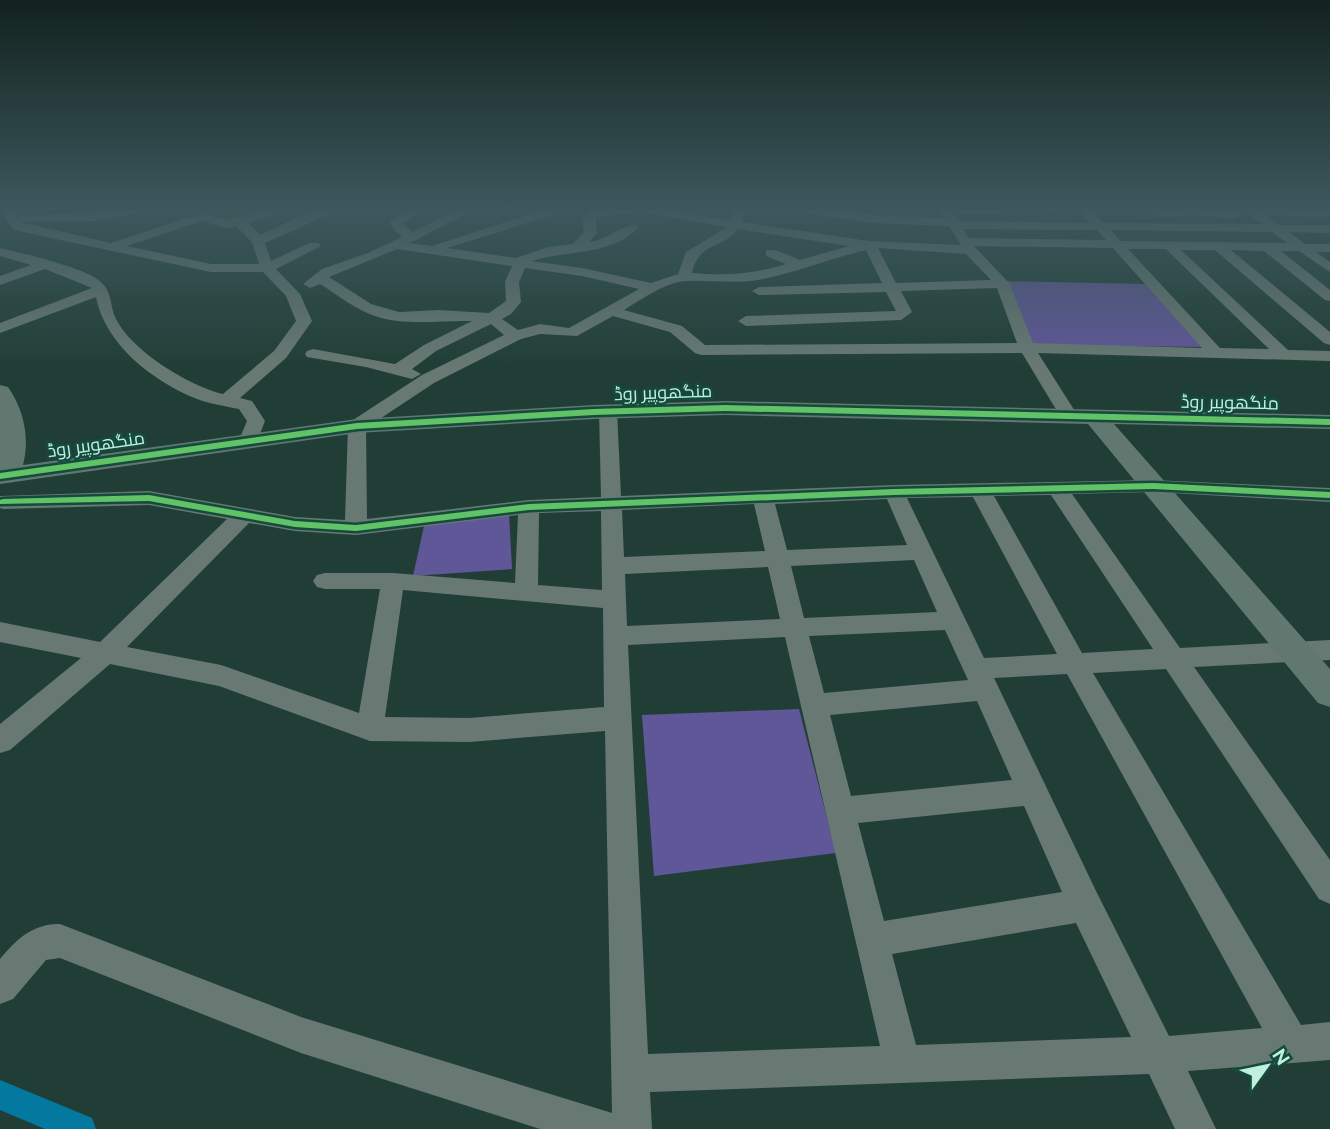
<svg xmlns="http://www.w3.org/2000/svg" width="1330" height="1129" font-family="Raleway,Cairo,sans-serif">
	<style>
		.green { fill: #605798 }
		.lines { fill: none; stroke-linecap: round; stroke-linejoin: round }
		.canal { fill: #0379a0; fill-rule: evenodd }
		.minor { fill: #687973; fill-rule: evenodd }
		.major { fill: #617871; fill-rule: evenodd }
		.cycleway-casing { stroke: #144b3c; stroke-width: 5 }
		.cycleway { fill: #61c268; fill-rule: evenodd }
		.labels { text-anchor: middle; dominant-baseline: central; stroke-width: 5; stroke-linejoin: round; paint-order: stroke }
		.street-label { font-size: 18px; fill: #c1efde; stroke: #144b3c }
	</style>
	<rect width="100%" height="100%" fill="#213e36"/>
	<g class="green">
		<polygon points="998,281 1145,284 1204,347 1031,345"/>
		<polygon points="509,513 512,569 413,576 424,526"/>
		<polygon points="799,709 836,853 654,876 642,715"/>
	</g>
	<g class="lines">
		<polygon class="canal" points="0,1080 92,1118 96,1129 45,1129 0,1110"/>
		<g class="minor">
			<path d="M9,208H22L15,216L18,220L19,216L23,215L96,213L127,208H151L145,212L96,221L20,222L111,243L202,213L226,220L273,208H283L282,213L248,223L260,235L313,210L343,208L265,243L271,261L309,243H319L321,246L276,269L300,294L312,321L286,358L240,398L252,401L265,421L256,444L249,446L239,440L247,421L239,409C225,406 210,404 197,399C152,381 105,344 96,297L0,333V323L92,288L45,269L0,285V276L31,265L0,256V248C22,253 88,268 102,283C112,293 110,305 115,317C130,350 189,386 223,394L274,351L296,321L286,296L263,272H211L14,230L3,215ZM202,221L226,228L236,226L252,242L259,264H211L127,246Z"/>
			<path d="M413,208H428L403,223L412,232L462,208H477L410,243L432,246L545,209H553V215L447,248L516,258L548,247L573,244L584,232L582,219L588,211C635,201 683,213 730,220L733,208H745L742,222L869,241L961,245L949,226L875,223L798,212L792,208H822L875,215L944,218L938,208H950L959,221L1090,223L1077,208H1089L1103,223L1262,224L1241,208L1330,209V217L1265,215L1278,225H1330V233L1289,232L1305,244H1330V252H1316L1330,262V272L1299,251H1281L1330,290V301L1325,300L1264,251L1231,250L1330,332V345L1324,343L1215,250H1181L1288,350L1330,351V361L1038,353L1078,416L1069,421L1060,416L1022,353L701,355L695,353L670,332L613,316L577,336L540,334L521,339L434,383L366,428L367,519L529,500L601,497L599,411L608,406L617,411L621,496L894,485L1153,480L1330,488V502L1153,492L1072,494L1180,648L1330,640V660L1194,667L1330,860V904L1319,899L1166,669L1093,673L1301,1025L1330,1022V1060L1188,1071L1216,1129H1175L1149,1074L650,1092L652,1129H540L301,1053L60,958L46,960L13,999L0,1004V959C16,940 33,923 60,924L301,1017L612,1113L605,731L469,742L370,741L219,686L110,664L10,750L0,753V724L81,658L0,642V622L100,642L227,519L149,505L3,509L0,508V496L149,491L295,517L345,520L348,426L350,422L422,375L504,335L491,324L436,351L412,369L421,374L412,379L366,367L307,357L305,354L307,351L313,349L395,364L424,345L472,321C443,320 405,326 378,317C357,311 338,295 320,284L310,288L303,284L322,269L368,253L402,237L393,229L390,221ZM640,212L727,227L686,252L678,274L651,283L582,268L531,261C567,250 611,256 638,228L636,225C622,224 608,240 589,242L597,233L596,217ZM738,229L849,246L800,260L776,250H766V256L786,264C755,274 724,276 692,273C699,241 722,250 738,229ZM963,229L1097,230L1106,240L969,238ZM1111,230L1272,232L1287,243L1120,241ZM974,246L1113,248L1202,348L1033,343L1010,284ZM878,248L966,254L991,280L896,283ZM397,249L512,266L505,282L506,301L489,313L438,310L399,312L371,304L329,277ZM1128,249H1166L1269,349L1220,348ZM866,250L882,283L759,287L752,291L759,295L886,292L896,311L746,316L738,321L746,326L901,320L912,312L901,291L997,288L1017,343L705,345L682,326L624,310C642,299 667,281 688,281C712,280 734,284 758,280C795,273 828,259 866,250ZM525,268L582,276L639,289L569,328L540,324L518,330L502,319L511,314L521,302L519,282ZM1051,495L1153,649L1082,653L994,496ZM973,497L1057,654L984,658L907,498ZM887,499L907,545L787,550L775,504ZM754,504L765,551L624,557L622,510ZM601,511L602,590L538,585L539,513ZM518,515L515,583L393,573H325L317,575L313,581L317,587L325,589H380L359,713L221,665L127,647L249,523L295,531L356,535ZM914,560L937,612L804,618L791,566ZM768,567L780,619L627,626L625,574ZM403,590L603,608L604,707L469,718L385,717ZM945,630L968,680L824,693L809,636ZM785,637L880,1046L648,1054L628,645ZM1067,674L1262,1028L1169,1036L1097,893L994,678ZM977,701L1012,780L851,796L830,715ZM1024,806L1062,892L884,921L858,823ZM1076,923L1131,1037L916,1045L892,954Z"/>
			<polygon points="955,208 1068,208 1062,212 960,214 956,213"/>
			<polygon points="1201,208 1235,211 1241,215 1235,219 1197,215 1157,217 1151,213 1157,209"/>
		</g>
		<path class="major" d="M0,385L8,387C24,410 30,438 23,465L357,419L594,405L725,401L1330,415V429L1114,424L1330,669V707L1318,703L1088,424L725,415L594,419L357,433L0,484Z"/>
		<defs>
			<g id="cycleway">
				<polygon points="725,405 1330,419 1330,425 725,411 594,415 357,429 0,479 0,473 357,423 594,409"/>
				<polygon points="1153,483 1330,492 1330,498 1153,489 894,495 529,510 356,531 295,527 149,501 0,504 0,500 3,499 149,495 295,521 356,525 529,504 894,489"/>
			</g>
		</defs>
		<use href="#cycleway" class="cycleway-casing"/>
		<use href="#cycleway" class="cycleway"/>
	</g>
	<linearGradient id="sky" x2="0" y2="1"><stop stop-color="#12221e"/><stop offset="0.57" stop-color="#3d585d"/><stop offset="1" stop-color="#3d585d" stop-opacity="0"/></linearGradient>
	<rect width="1330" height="366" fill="url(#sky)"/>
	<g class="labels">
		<g class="street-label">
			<text transform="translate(663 392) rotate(-2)">منگھوپیر روڈ</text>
			<text transform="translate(1230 402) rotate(1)">منگھوپیر روڈ</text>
			<text transform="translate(96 444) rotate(-8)">منگھوپیر روڈ</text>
		</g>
	</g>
	<g transform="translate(1267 1066) rotate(57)" stroke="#144b3c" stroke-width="5" paint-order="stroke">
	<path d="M0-5L12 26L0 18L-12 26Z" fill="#c1efde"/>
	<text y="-10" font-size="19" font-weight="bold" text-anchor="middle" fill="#c1efde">N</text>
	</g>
</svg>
